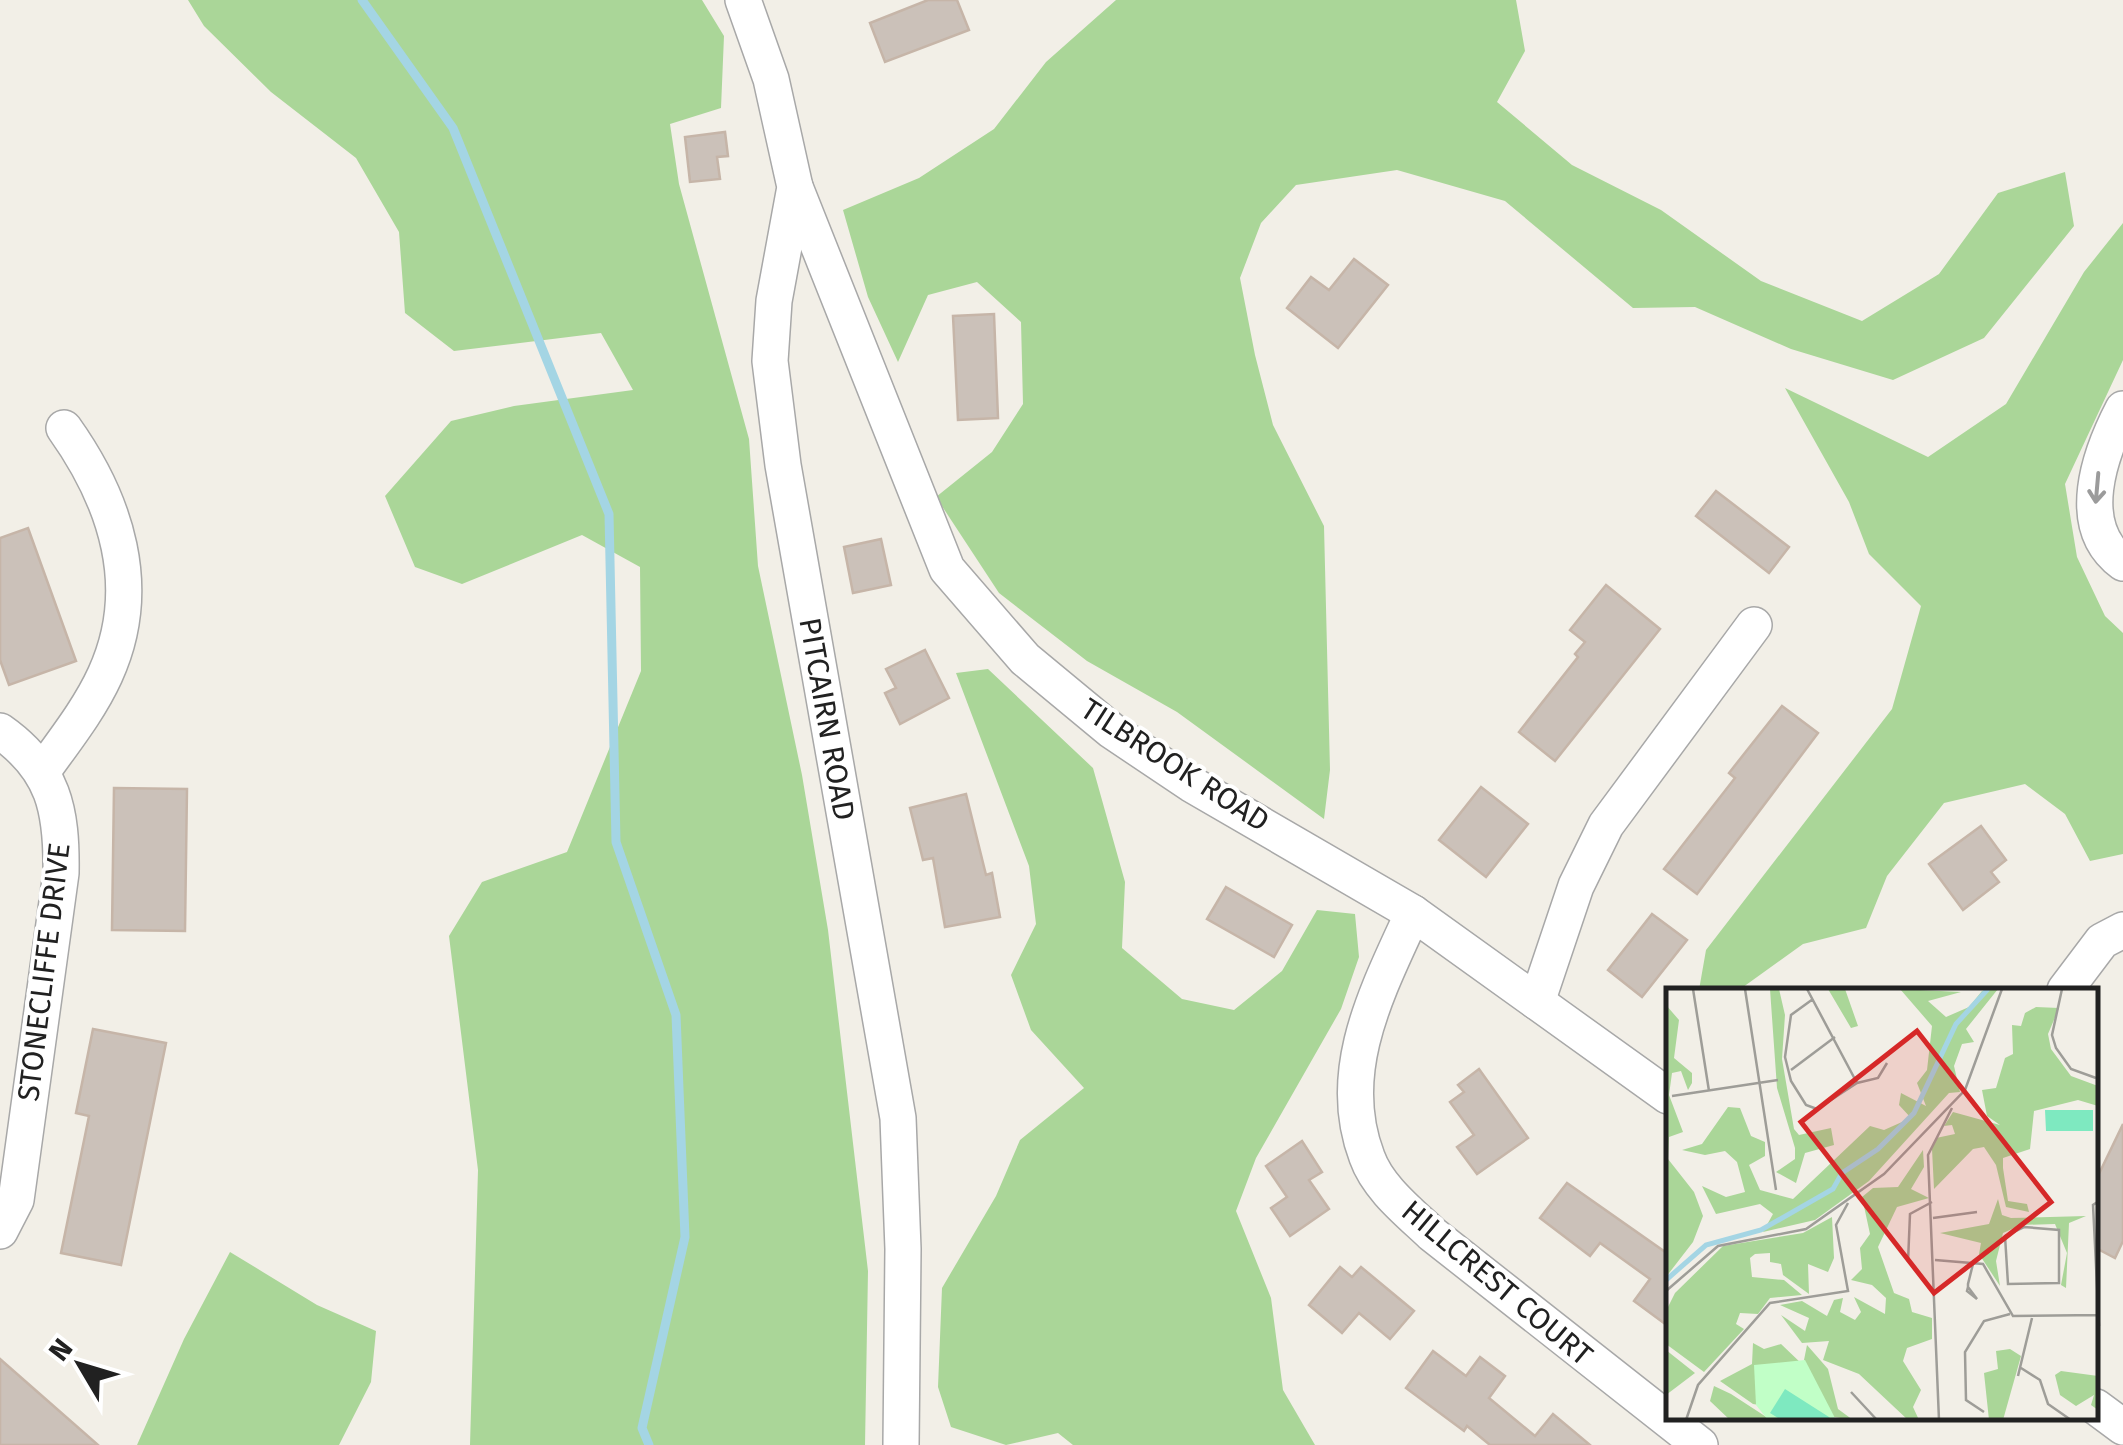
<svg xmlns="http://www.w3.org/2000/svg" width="2123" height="1445" font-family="'Fira Sans',sans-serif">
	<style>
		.forest { fill: #aad698 }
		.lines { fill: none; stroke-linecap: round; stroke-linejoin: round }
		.stream { stroke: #a4d5e4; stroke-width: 9 }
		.building { fill: #cbc1b9; stroke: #c6b5a8; stroke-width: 2.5 }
		.minor-casing { stroke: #a8a8a8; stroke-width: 38 }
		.minor { stroke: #fff; stroke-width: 35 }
		.oneway { stroke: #9b9b9b }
		.labels { text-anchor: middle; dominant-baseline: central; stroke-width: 8; stroke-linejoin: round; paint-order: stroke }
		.street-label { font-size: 30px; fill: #212121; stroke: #fff }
		.inset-river { fill: none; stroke: #a4d5e4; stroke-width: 5 }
		.inset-road { fill: none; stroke: #9e9d98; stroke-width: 2.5 }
		.view { fill: #d62828; fill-opacity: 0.15; stroke: #d62828; stroke-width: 5 }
		.inset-edge { fill: none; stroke: #212121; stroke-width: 5 }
	</style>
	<rect width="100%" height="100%" fill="#f2efe7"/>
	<g class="forest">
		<polygon points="188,0 702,0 724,36 721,108 670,124 679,184 749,439 758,566 802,775 828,930 868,1271 865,1445 470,1445 478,1170 449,936 482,882 567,852 641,671 640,567 582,535 462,584 415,567 385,496 451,421 514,406 633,390 601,333 454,351 405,313 399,232 356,158 271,92 204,26"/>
		<polygon points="1116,0 1516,0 1525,51 1497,102 1572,165 1661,210 1761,281 1862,321 1939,274 1998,193 2065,172 2074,226 1984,338 1893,380 1791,349 1695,307 1633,308 1505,201 1397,170 1296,185 1261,223 1240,278 1255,355 1273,425 1324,526 1330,770 1324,819 1177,712 1087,661 999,593 936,497 992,452 1023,404 1021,322 977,282 928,295 898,362 868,297 843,210 919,178 994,129 1046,62"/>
		<polygon points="2123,223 2123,360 2065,484 2077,557 2105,616 2123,633 2123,854 2090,861 2065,814 2025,784 1944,803 1887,876 1866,928 1803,944 1739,990 1699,990 1706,950 1892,709 1921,606 1869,554 1849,502 1785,388 1928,457 2006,404 2084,272"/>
		<polygon points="988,669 1093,768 1125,882 1122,948 1182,999 1234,1010 1282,971 1317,910 1355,914 1359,957 1341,1009 1256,1158 1236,1211 1271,1298 1283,1390 1315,1445 1073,1445 1058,1433 1006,1445 951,1427 938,1387 942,1288 996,1196 1020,1140 1084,1088 1031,1030 1011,975 1036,924 1029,866 956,673"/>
		<polygon points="230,1252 317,1305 376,1331 371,1382 339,1445 137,1445 184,1339"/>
	</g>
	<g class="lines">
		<polyline class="stream" points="362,0 453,128 609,514 616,842 676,1015 685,1237 642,1428 649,1445"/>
	</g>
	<g class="building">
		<polygon points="928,0 957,0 969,30 885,62 870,23"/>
		<polygon points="725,132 728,156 717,157 720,179 690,182 685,137"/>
		<polygon points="1354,259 1388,285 1338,348 1287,308 1311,277 1329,290"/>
		<polygon points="994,314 998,418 958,420 953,316"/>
		<polygon points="1716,491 1789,547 1769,573 1696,516"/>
		<polygon points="28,528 76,661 9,685 0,660 0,538"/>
		<polygon points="881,539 891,585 853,593 844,547"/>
		<polygon points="1606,585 1660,629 1555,761 1519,732 1578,657 1575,654 1585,642 1570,630"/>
		<polygon points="925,650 949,698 900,724 885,693 896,688 886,669"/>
		<polygon points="1782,706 1818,733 1697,894 1664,869 1735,778 1729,773"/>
		<polygon points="1481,787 1528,824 1486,877 1439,840"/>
		<polygon points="114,788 187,789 185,931 112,930"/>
		<polygon points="966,794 986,875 992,873 1000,917 945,927 933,858 923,860 910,808"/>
		<polygon points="1981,826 2006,860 1991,872 1999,882 1963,910 1929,864"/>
		<polygon points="1226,887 1292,925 1274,957 1207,919"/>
		<polygon points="1652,914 1687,940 1642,997 1608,970"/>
		<polygon points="93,1029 166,1043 121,1265 61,1253 89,1116 76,1113"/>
		<polygon points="1479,1069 1528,1138 1477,1174 1457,1147 1474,1135 1450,1102 1464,1092 1458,1085"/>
		<polygon points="2123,1124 2123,1241 2115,1258 2096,1248 2096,1180"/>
		<polygon points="1302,1141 1322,1172 1309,1180 1329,1209 1290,1236 1271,1208 1287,1197 1266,1166"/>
		<polygon points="1567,1183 1668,1254 1668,1326 1634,1301 1650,1279 1600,1243 1590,1256 1540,1218"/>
		<polygon points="1340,1267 1352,1277 1361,1267 1414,1311 1390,1339 1359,1313 1342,1333 1309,1305"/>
		<polygon points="1433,1351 1466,1376 1480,1357 1505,1376 1489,1398 1535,1436 1553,1414 1590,1445 1490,1445 1467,1426 1464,1431 1406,1388"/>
		<polygon points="0,1359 98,1445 0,1445"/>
	</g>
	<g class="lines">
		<defs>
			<g id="minor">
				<polyline points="743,0 771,79 795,187 774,301 770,361 783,465 898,1118 903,1249 901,1445"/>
				<polyline points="795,187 947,569 1025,659 1112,731 1191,784 1413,913 1668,1096"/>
				<path d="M2123,409C2100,453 2073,526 2123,563"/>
				<path d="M0,731C54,769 62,810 61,873L16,1200L0,1231"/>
				<path d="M42,772C64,741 89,710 105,675C145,588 116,501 64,428"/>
				<path d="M1413,913C1378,990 1334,1071 1367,1157C1378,1188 1409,1212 1432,1234L1700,1445"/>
				<polyline points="2065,990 2102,941 2123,930"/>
				<polyline points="1537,1002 1576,886 1606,825 1754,625"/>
				<polyline points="2096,1407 2123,1427"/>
			</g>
		</defs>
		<use href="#minor" class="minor-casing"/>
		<use href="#minor" class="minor"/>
	</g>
	<defs><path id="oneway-shaft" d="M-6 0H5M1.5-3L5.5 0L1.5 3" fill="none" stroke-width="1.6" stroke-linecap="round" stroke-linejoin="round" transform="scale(2.5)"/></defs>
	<use class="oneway" href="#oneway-shaft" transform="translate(2097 488) rotate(95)"/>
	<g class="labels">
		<g class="street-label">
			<text transform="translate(827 719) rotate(80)">PITCAIRN ROAD</text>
			<text transform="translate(1175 765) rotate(33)">TILBROOK ROAD</text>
			<text transform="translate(44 972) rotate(-83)">STONECLIFFE DRIVE</text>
			<text transform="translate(1497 1283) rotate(40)">HILLCREST COURT</text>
		</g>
	</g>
	<g transform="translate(1666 988)">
		<rect width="432" height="432" fill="#f2efe7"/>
		<path d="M104,1H113L119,27L116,71L128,141L133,147L165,140L168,157L139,165L130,195L110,184L129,171V160L111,100ZM162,1H179L192,38L185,40ZM234,1L295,4L262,13L280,29L303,19L316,3L332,1L300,41L308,54L296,56L288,78L294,104L283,105L203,193L149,232L97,244L107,226L94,216L50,226L36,198L60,209L79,204L71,174L59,163L39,167L16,162L36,156L62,119L74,120L85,148L99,154V168L83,177L94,202L127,211L204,138L218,142L245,130L233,117L235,105L260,118L251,95L261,82L266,38ZM0,17L13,32L8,70L26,85V95L22,102L15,83L6,85L3,107L17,144L3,149L2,171L28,204L37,228L27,254L0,289ZM370,19L393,20L382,46L385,61L405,88L432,98V118L412,112L368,123L364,161L337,170V180L342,213L361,216L363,224L340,219L330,177L318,159L307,161L268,201L266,161L270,150L289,146L286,137L278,138L287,124L334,137L321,128L316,102L330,100L339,70L347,66L346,37L355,38L359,25ZM257,162L258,179L245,201L263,210L231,219L212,259L228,305L243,311L246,324L266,330V351L241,360L237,373L255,402L247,419L253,432H242L193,386L157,372L163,353L136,355L115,327L139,343L143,330L114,317L136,313L161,328L168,312L177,310L174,324L189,332L195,324L188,309L219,326L220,310L206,297L185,292L196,281L194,260L204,246L196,209L207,200L232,199ZM332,211L336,227L345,230L420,228L403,235L400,300L395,297L401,265L389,236L355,237L337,245L330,273L334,298L313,266L315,255L274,245L323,236ZM166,229L168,270L162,284L142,276L143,306L117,287L115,276L104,274V265L89,266L84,270L86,289L118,292L136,307L104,310L92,326L74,325L70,336L78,341L38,384L0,356V323L9,305L57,258L137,245ZM87,355L98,361L115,356L137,377L141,357L162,381L172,421L187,432L87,416L54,393L86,376ZM344,361L355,368L337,432H323L318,385L332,381L330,363ZM0,362L29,385L0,407ZM395,383L432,388V422L425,417L428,407L410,418L394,407L389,387ZM48,398L65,406L105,432H64L44,413Z" fill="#aad698"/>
		<path d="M139,372L170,432H102L90,417L88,377Z" fill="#c1ffc7"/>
		<path d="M379,122H427V143H380ZM119,401L163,429L166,432H115L104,425Z" fill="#7ee9c0"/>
		<path class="inset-river" d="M0,292L40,257L95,242L167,201L176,185L212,161L248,125L290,36L322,1"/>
		<path class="inset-road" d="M27,1L43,103M79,1L110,202M141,1L191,95M396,1L386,47L390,60L405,81L430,90M147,11L125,27L119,69L125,93L140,117L151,121L191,95M125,82L169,49M191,95L212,90L221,75M6,108L112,92M433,213L427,217L433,338M267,230L311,224M358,239L393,242V295L342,296L339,248ZM269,272L317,276L347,328L433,327M242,274L244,226L266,214M302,299L311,311L301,303L302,299V296L308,272M0,303L52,258L140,241L218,186L299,102L336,1M355,380L374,392L382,416L405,432M352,388L366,330M185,404L211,432M318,424L300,412L299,364L318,333L344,326M20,432L32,397L104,315L182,303L170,237L182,215M273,432L262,167L286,120"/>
		<path class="view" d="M251,43L385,214L268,305L135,134Z"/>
		<rect width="432" height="432" class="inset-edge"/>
	</g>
	<g transform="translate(80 1365) rotate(308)" stroke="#ffffff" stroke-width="8" paint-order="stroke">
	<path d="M0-8L18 38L0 25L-18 38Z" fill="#212121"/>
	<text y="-15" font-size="28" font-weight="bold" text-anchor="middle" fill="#212121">N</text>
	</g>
</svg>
